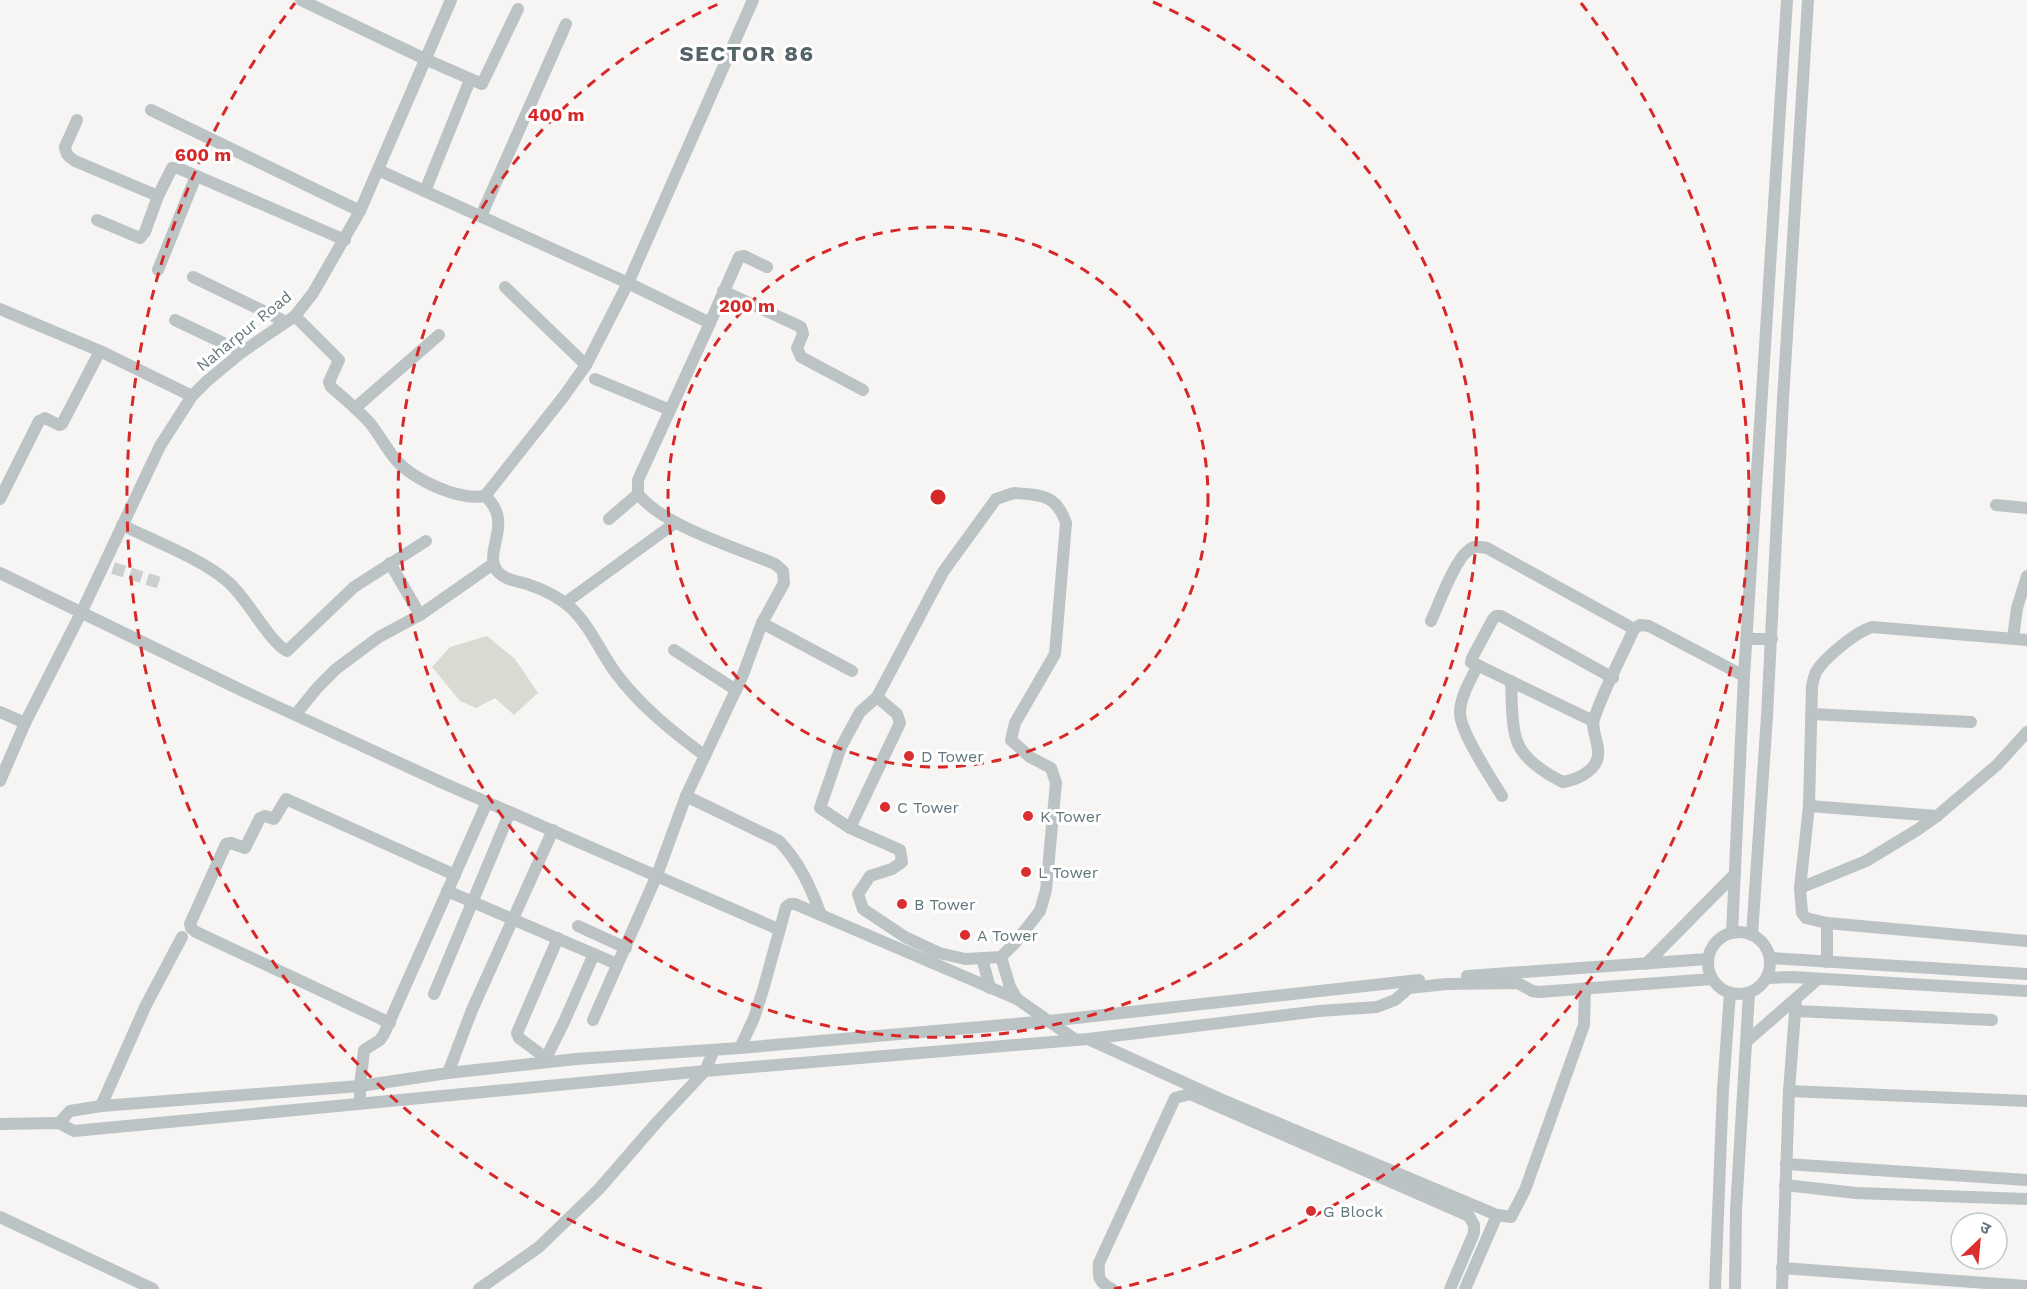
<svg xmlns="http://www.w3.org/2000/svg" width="2027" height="1289" font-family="'Work Sans','Noto Sans Devanagari',sans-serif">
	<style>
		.green { fill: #d7dbd2 }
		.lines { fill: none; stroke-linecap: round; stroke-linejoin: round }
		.minor-tunnel { stroke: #cacfcf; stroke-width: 12; stroke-dasharray: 12 6; stroke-linecap: butt }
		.minor { stroke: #bcc3c4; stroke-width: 12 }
		.ring { fill: none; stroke: #d62828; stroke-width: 3; stroke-dasharray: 10 8 }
		.poi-dot { fill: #db2e2e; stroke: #fff; stroke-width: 2 }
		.labels { text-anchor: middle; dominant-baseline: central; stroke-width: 6; stroke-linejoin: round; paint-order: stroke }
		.street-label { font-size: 16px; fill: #62777c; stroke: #fff }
		.poi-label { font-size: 16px; fill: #62777c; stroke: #fff; text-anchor: start }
		.district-label { font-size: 22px; font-weight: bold; letter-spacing: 1.5px; fill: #546468; stroke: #fff }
		.centre { fill: #d62828; stroke: #fff; stroke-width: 3 }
		.ring-label { font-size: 18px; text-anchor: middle; font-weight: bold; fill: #d62828; stroke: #fff; stroke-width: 6; stroke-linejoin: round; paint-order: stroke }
	</style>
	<rect width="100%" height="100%" fill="#f6f5f3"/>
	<polygon class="green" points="487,636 515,659 538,693 514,715 495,698 476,708 460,701 432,667 450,647"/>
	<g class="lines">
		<polyline class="minor-tunnel" points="113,568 160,583"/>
		<g class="minor">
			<polyline points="301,0 425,59 482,84 518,9"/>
			<polyline points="151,110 360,211"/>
			<path d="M77,120L65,147C66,155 69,157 75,161L158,196L172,168H178L345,240"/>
			<path d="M378,170L628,283L710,323L638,480V494C665,527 735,547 775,564L783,571L784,583L762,623L742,677L686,796"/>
			<polyline points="425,191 470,80"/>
			<polyline points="481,216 566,24"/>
			<polyline points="97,220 140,238 145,232 158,196"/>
			<polyline points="158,270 196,176"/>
			<polyline points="193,277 286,322"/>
			<polyline points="505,287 586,365"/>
			<polyline points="723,291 801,327 803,334 797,348 801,357 863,390"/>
			<polyline points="0,309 100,351 192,396"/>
			<path d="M295,316L339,360L329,382L331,387C344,398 357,409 369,422C379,434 386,448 396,460C414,480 459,501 485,496L564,396L586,365L628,283L753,0"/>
			<polyline points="175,320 242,352"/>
			<polyline points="710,323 739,257 744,256 767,267"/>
			<polyline points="595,379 670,410"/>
			<polyline points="355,408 439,335"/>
			<path d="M1014,493C1041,495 1056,494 1066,523L1055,654L1015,723L1011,740L1030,757L1051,768L1056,783L1046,890L1040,911L1015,943L1001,957L965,959L939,953L905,937L863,909L858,894L870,876L892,869L902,862L900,850L850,828L820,808L841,747L860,712L877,697L943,572L996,499Z"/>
			<path d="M485,496C516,523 481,552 498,572C506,580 516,581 527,584C542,589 559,597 571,608C590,626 600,651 615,672C640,706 672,731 705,756"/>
			<polyline points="0,499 39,421 45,418 59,425 62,424 100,351"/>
			<polyline points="1996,505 2027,508"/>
			<polyline points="609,519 638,494"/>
			<path d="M122,525C154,541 200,558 227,581C247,597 269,642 287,651L354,587L426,541"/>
			<polyline points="390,563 420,615"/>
			<polyline points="0,573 241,690 443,783 778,929"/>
			<polyline points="565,603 675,523"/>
			<path d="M1431,621C1439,604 1455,559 1469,550C1474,545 1480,547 1487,548L1634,629"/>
			<polyline points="762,623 852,671"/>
			<polyline points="2013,638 2017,608 2027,576"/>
			<polyline points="1746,639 1772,639"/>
			<path d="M2027,640L1872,627C1856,632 1825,657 1816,672C1814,676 1813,682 1812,686L1809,806L1800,888L1802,913L1806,918L1827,923L2027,941"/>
			<polyline points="674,650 736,690"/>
			<path d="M1478,665C1471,679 1460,697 1460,713C1460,732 1491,778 1502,796"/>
			<path d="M1511,681C1512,698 1511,722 1516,738C1521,758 1546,774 1563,782C1576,780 1593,772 1597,760C1602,746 1590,731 1594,719C1604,689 1621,658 1634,629L1640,625L1649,626L1744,676"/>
			<polyline points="0,712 25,723"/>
			<polyline points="296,714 317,688 336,669 379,637 420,615 493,564"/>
			<polyline points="1811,714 1971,722"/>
			<polyline points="1593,721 1471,662 1472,658 1493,619 1496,616 1501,616 1613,678"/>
			<polyline points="0,781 25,723 82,611 160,446 192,396 207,381 242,352 295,316 313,293 360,211 451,0"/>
			<polyline points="1809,806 1937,816"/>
			<polyline points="850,828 900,723 897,714 877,697"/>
			<polyline points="1800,888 1866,861 1917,830 1937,816 1997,765 2027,732"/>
			<polyline points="447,891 617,964"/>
			<polyline points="1827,923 1827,962"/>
			<polyline points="578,926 626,948"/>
			<circle cx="1739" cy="963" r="31"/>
			<polyline points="1732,933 1744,676 1787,0"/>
			<polyline points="1752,935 1767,716 1783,399 1808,0"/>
			<polyline points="1001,957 1010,987 1017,999"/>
			<polyline points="982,958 990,988"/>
			<polyline points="1770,958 2027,974"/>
			<polyline points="1646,964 1735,874"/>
			<polyline points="1467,976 1708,959"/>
			<polyline points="1767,978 1792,977 2027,991"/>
			<polyline points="434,994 510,812"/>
			<polyline points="1795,1011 1992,1020"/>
			<path d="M593,1020L657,875L686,796L779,841C800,863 811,888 821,915"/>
			<polyline points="390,1023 196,932 191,928 190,924 226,844 231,843 245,848 260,818 265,816 274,819 286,799 455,875"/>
			<polyline points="1088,1039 1218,1098 1497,1215 1465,1289"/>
			<polyline points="1747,1041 1818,979"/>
			<polyline points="740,1048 754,1018 763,990 786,907 790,904 795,904 1017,999 1076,1040"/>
			<polyline points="546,1058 519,1038 517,1033 558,938"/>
			<polyline points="544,1062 564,1022 594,954"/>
			<polyline points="448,1073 472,1010 553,830"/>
			<polyline points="1789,1091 2027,1101"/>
			<polyline points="360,1103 360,1086 364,1050 380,1040 384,1034 487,802"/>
			<polyline points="101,1106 146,1005 182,937"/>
			<polyline points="59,1123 70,1111 101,1106 360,1086 448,1073 576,1059 740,1048 1049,1021 1419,980"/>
			<polyline points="0,1124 59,1123 74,1131 705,1071 1088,1039 1319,1011 1377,1007 1395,1000 1409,988 1446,984 1518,983 1532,991 1539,992 1712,979"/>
			<polyline points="1786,1164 2027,1180"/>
			<polyline points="1785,1185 1856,1193 2027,1199"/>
			<polyline points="1497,1215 1511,1217 1525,1190 1584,1025 1585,988"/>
			<polyline points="0,1217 153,1289"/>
			<polyline points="1782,1268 2027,1286"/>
			<polyline points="479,1289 539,1247 599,1189 658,1121 705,1071 714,1050"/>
			<path d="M1112,1289C1098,1282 1098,1277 1099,1263L1175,1098L1190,1094L1469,1216L1474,1225V1233L1450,1289"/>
			<polyline points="1715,1289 1723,1089 1730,993"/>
			<polyline points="1735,1289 1736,1210 1749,993"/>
			<polyline points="1782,1289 1789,1091 1796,999"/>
		</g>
	</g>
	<g class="ring">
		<circle cx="938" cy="497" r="270"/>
		<path d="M1153 2A540 540 0 1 1 723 2"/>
		<path d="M762 1289A811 811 0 0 1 295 3M1581 3A811 811 0 0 1 1114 1289"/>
	</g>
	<g class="poi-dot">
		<circle cx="909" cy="756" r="6"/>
		<circle cx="885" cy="807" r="6"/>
		<circle cx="1028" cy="816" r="6"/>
		<circle cx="1026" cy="872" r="6"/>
		<circle cx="902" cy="904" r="6"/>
		<circle cx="965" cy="935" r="6"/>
		<circle cx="1311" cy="1211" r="6"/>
	</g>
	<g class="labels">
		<g class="street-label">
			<text transform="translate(244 331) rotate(-39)">Naharpur Road</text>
		</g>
		<g class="poi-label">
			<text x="921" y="756">D Tower</text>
			<text x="897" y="807">C Tower</text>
			<text x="1040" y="816">K Tower</text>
			<text x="1038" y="872">L Tower</text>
			<text x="914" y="904">B Tower</text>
			<text x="977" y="935">A Tower</text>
			<text x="1323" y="1211">G Block</text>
		</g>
		<g class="district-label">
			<text x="747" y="53">SECTOR 86</text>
		</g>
	</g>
	<circle cx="938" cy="497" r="9" class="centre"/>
	<g class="ring-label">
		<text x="556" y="121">400 m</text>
		<text x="203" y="161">600 m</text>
		<text x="747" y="312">200 m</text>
	</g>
	<g transform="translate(1979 1241) rotate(26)"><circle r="28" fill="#ffffff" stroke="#c0c9cb" stroke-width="1.5"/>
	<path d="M0-4.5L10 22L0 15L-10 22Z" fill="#db2e2e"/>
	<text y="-9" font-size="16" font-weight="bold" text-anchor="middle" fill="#62777c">उ</text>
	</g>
</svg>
